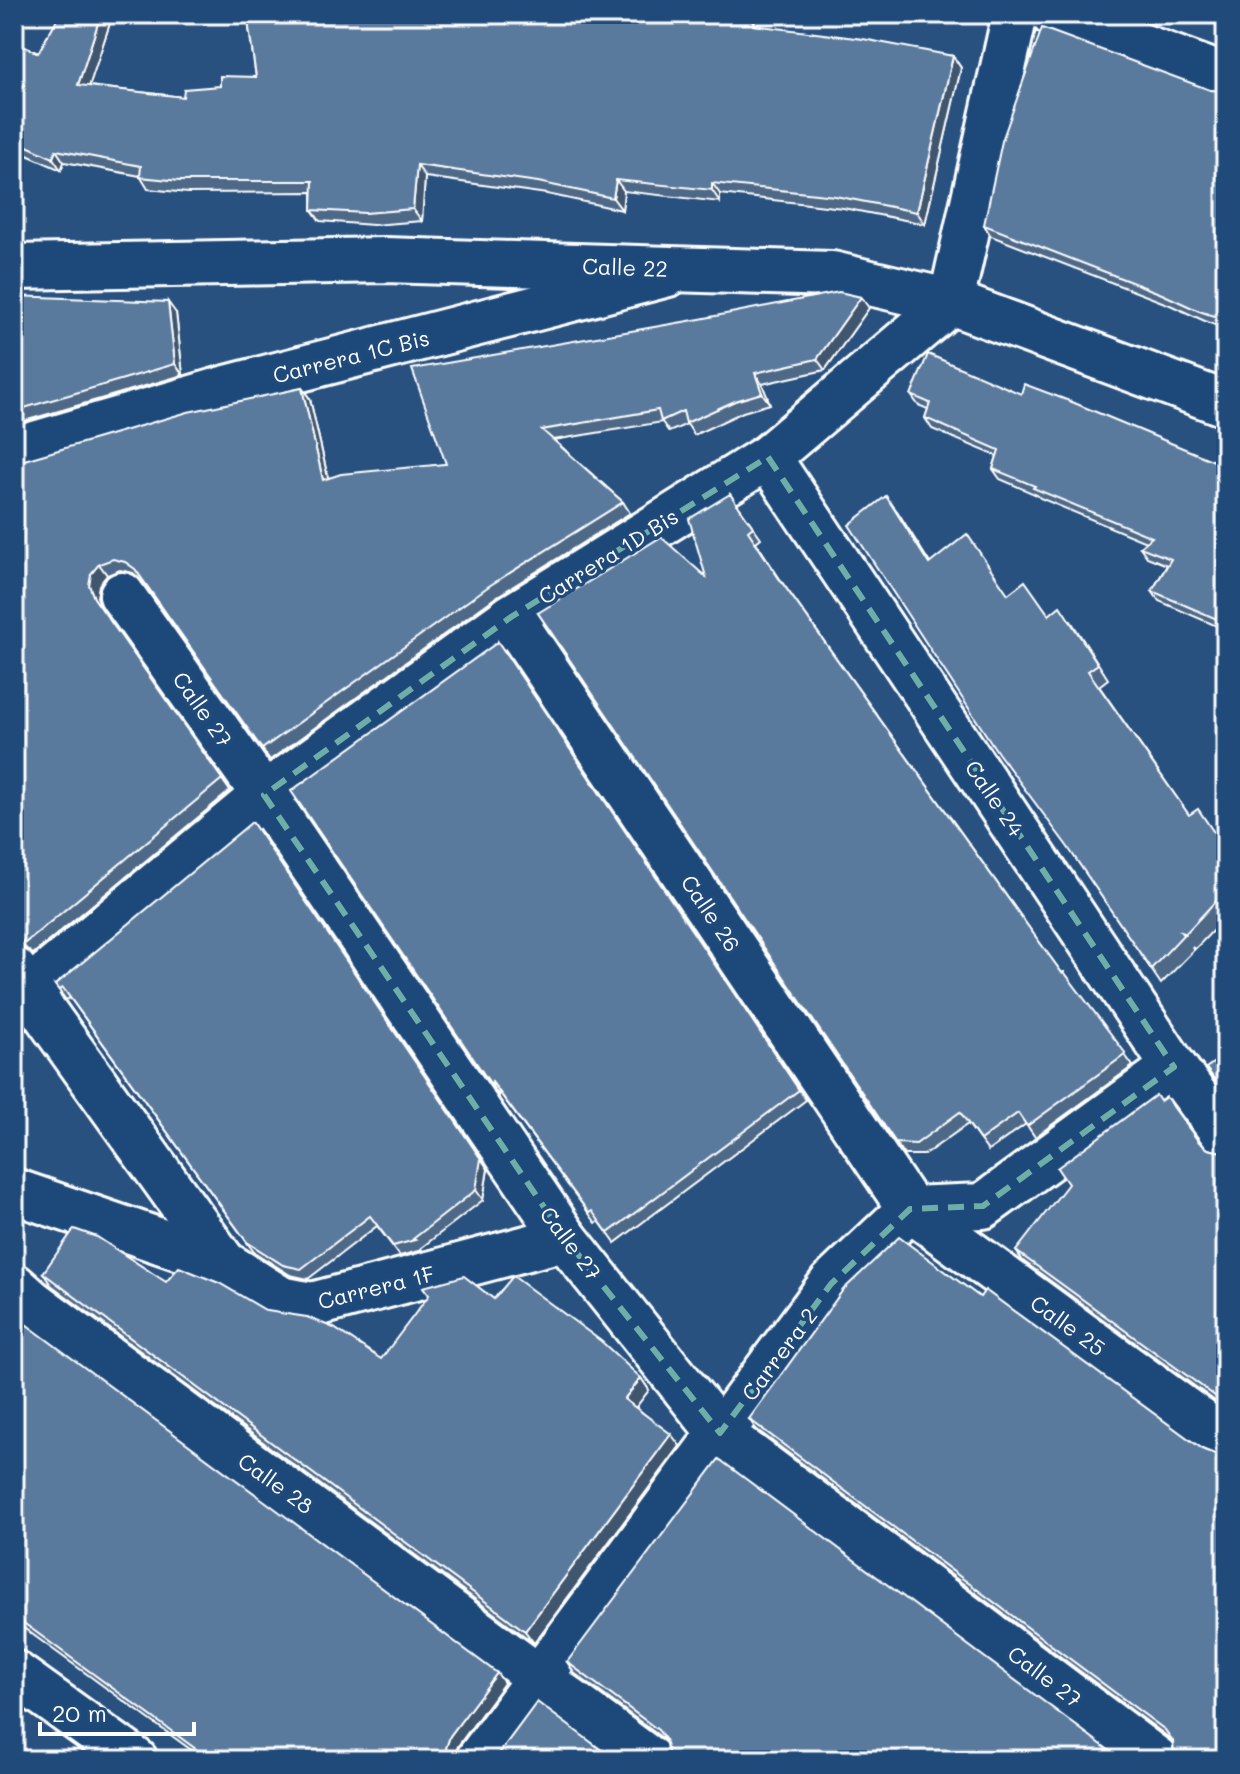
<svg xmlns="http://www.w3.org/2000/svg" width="1240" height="1774" font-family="Mali,sans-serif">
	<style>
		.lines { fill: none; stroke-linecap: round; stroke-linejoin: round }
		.street-casing { stroke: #fff; stroke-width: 50 }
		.primary-casing { stroke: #fff; stroke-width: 50 }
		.street { stroke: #1f4a7a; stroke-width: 44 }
		.primary { stroke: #1f4a7a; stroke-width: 44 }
		.wall { fill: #4d6987; stroke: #fff; stroke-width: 2 }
		.shaded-wall { fill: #3f556e; stroke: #fff; stroke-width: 2 }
		.building { fill: #5a7a9d; stroke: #fff; stroke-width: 2 }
		.marked { fill: none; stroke: #6fada8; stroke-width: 6; stroke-dasharray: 16 10; stroke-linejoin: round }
		.labels { text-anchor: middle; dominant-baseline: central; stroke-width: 7; stroke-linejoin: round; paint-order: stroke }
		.street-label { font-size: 22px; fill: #fff; stroke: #1f4a7a }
	</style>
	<rect width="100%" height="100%" fill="#28517f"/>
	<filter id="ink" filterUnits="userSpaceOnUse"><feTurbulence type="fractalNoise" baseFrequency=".0125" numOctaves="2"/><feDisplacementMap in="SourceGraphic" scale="16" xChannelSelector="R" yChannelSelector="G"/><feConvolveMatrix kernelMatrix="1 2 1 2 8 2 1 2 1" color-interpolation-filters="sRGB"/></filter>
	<g filter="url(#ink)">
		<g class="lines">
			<defs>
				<g id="street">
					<polyline points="1053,14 1226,77"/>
					<polyline points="14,450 223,389 668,274"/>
					<polyline points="768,457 1174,1067 1226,1137"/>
					<polyline points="122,595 264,795 565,1238 720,1433 1157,1760"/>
					<polyline points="511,617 910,1209 1226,1440"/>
					<polyline points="14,970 224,1263"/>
					<polyline points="29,990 264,795 511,617 768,457 951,302 1015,14"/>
					<polyline points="14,1191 224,1263 281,1299 312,1305 565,1238"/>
					<polyline points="14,1286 32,1302 650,1760"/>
					<polyline points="14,1673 135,1760"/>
					<polyline points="478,1760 831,1284 910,1209 983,1206 1174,1067"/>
				</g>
				<polyline id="primary" points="14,267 385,260 832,274 951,302 1226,404"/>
			</defs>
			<use href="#street" class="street-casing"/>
			<use href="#primary" class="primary-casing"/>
			<use href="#street" class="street"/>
			<use href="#primary" class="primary"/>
		</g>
		<g class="wall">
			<polygon points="60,14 113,14 89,86 183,97 256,77 247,14 718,14 717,20 753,20 757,26 953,56 961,68 925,224 843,208 720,194 720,202 624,191 622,210 547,194 425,177 422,221 373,225 320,221 312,210 312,192 188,193 148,189 140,176 64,162 61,170 27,155 14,147 14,42 38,53"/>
			<polygon points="1226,89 1226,329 1207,322 1170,305 991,236 984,225 1210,90 1222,91"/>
			<polygon points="14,296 176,313 183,375 14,424"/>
			<polygon points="869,308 825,370 762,384 770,404 743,412 694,435 687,424 669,432 662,422 554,440 623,502 630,513 496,597 270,760 142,581 133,573 120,570 107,575 99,585 97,597 102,609 230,791 33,954 24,947 14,945 14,463 302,388 310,399 328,478 446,464"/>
			<polygon points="1021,394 1226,466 1226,630 1159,601 1152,591 1167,565 1147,557 1140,547 1146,542 1040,498 1037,495 1000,479 993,469 997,456 932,429 925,418 928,409 918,405 911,395"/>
			<polygon points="730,494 761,538 756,542 784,585 1030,929 1062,973 1064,972 1133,1066 1035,1137 1026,1124 988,1151 968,1124 924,1155 904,1155 538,613 706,577"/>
			<polygon points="897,511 930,564 1008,594 1049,615 1071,621 1108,679 1099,686 1189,815 1226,850 1226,917 1195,949 1192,947 1194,950 1161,984 1074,856"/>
			<polygon points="498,642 806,1100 615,1243 599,1221 596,1223 499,1092 499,1096"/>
			<polygon points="55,985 488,1169 483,1200 421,1248 422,1250 400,1256 377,1226 308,1279 290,1275 254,1252 70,998 66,1000"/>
			<polygon points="14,1013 26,1030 14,1039"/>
			<polygon points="1160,1101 1199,1142 1208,1149 1221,1152 1226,1150 1226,1409 1023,1261 1016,1251"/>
			<polygon points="43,1273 166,1282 267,1311 381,1359 494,1299 641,1378 649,1390 636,1407 680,1446 534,1643 51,1285"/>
			<polygon points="980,1297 1204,1450 1217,1455 1174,1753 1172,1740 756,1429 749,1419"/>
			<polygon points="14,1319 504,1683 458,1746 453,1760 205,1760 14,1621"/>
			<polygon points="567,1662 1122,1760 668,1752 665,1740 574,1673"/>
		</g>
		<g class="shaded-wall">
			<polygon points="101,14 113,14 86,96 78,85"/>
			<polygon points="708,14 718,14 715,32 707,20"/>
			<polygon points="953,56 961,68 925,224 917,212"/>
			<polygon points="56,150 64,162 61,170 53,158"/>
			<polygon points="417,165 425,177 422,221 413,209"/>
			<polygon points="616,180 624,191 622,210 613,198"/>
			<polygon points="712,183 720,194 720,202 712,190"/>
			<polygon points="861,297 869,308 825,370 817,359"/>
			<polygon points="168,302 176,313 183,375 175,364"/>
			<polygon points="755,373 762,384 770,404 762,393"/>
			<polygon points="302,388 310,399 331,491 323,480"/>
			<polygon points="886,496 897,511 940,579 929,564"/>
			<polygon points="99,564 107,575 99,585 97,597 102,609 94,598 89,585 91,574"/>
			<polygon points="252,822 488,1169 483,1200 476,1190"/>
			<polygon points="492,1082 499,1092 499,1096 492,1086"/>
			<polygon points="641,1378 649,1390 633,1411 624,1399"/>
			<polygon points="671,1434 680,1446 534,1643 525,1631"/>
			<polygon points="497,1673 504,1683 458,1746 453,1760 448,1760 446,1748 450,1736"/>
		</g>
		<g class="building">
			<polygon points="60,14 101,14 78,85 183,97 184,89 220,86 220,76 256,77 247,14 708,14 707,20 753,20 753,25 863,39 953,56 917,212 835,196 712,183 712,190 616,180 613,198 538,182 417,165 413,209 365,213 312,210 313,181 180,181 140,177 141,166 56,150 53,158 14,140 14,42 38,53"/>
			<polygon points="1042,28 1210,90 1222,91 1226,89 1226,320 1199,311 1162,294 984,225 1002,141"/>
			<polygon points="839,292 861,297 817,359 755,373 762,393 735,401 686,423 683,411 661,421 658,410 542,430 623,502 489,586 262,749 135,569 125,562 113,559 99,564 91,574 89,585 94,598 222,779 25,943 14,936 14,463 188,412 302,388 323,480 341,474 446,464 412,369 700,319"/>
			<polygon points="14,296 168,302 175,364 14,411"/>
			<polygon points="928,354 1021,394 1024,384 1072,402 1226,466 1226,623 1152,591 1171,559 1140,547 1152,537 1033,488 1035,486 993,469 999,450 925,418 930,403 911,395"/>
			<polygon points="730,494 753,527 748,531 778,577 1030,929 1062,973 1064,972 1126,1054 1027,1126 1018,1113 980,1140 960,1112 916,1144 896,1143 538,613 661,537 706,577 689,519"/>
			<polygon points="886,496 929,564 967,534 1008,594 1025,581 1049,615 1060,606 1098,664 1088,671 1189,815 1198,809 1226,850 1226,890 1185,934 1181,932 1183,935 1151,969 1067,846 998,753 849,525"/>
			<polygon points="498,642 799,1090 608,1233 592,1211 589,1213 492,1082 492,1086 291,791"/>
			<polygon points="252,822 481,1159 476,1190 413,1239 415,1240 393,1246 370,1216 301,1269 283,1265 247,1242 63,988 59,990 55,985"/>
			<polygon points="14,1013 18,1019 14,1022"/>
			<polygon points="1226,1054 1226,1094 1206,1068"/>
			<polygon points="1156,1095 1160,1101 1166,1097 1199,1142 1208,1149 1221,1152 1226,1150 1226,1404 1016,1251 1068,1184 1057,1168"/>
			<polygon points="74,1229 97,1237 166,1282 179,1267 219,1283 267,1311 307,1317 334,1328 381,1359 429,1295 423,1287 464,1276 494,1299 513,1276 601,1341 641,1378 624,1399 671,1434 525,1631 43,1273"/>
			<polygon points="899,1237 980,1297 985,1290 1204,1450 1217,1455 1226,1453 1226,1760 1172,1760 1174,1753 1173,1741 1165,1730 749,1419 843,1290"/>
			<polygon points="14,1319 18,1321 19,1319 497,1673 450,1736 446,1748 448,1760 211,1760 14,1616"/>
			<polygon points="719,1459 1122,1760 664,1760 668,1752 665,1739 658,1730 567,1662"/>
			<polygon points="537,1702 615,1760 494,1760"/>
		</g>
	</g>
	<path class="marked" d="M768,457L1174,1067L983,1206L910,1209L831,1284L720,1433L565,1238L264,795L511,617Z"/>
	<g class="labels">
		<g class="street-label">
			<text transform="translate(625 267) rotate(2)">Calle 22</text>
			<text transform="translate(351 356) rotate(-14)">Carrera 1C Bis</text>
			<text transform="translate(608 556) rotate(-32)">Carrera 1D Bis</text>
			<text transform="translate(203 709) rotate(55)">Calle 27</text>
			<text transform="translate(995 798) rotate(56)">Calle 24</text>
			<text transform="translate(711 913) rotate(56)">Calle 26</text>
			<text transform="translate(571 1243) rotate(53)">Calle 27</text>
			<text transform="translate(376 1287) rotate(-14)">Carrera 1F</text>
			<text transform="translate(1068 1325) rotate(36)">Calle 25</text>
			<text transform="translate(779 1354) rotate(-53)">Carrera 2</text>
			<text transform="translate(276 1483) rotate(36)">Calle 28</text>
			<text transform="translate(1045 1676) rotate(37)">Calle 27</text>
		</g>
	</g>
	<rect width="1240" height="1774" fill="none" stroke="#1f4a7a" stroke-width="48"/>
	<rect x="24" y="24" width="1192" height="1726" fill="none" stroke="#fff" stroke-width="3" filter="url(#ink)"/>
	<path d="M40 1722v12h154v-12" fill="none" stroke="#ffffff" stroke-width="4"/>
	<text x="52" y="1722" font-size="24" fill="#ffffff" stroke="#1f4a7a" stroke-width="6" paint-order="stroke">20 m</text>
</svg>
